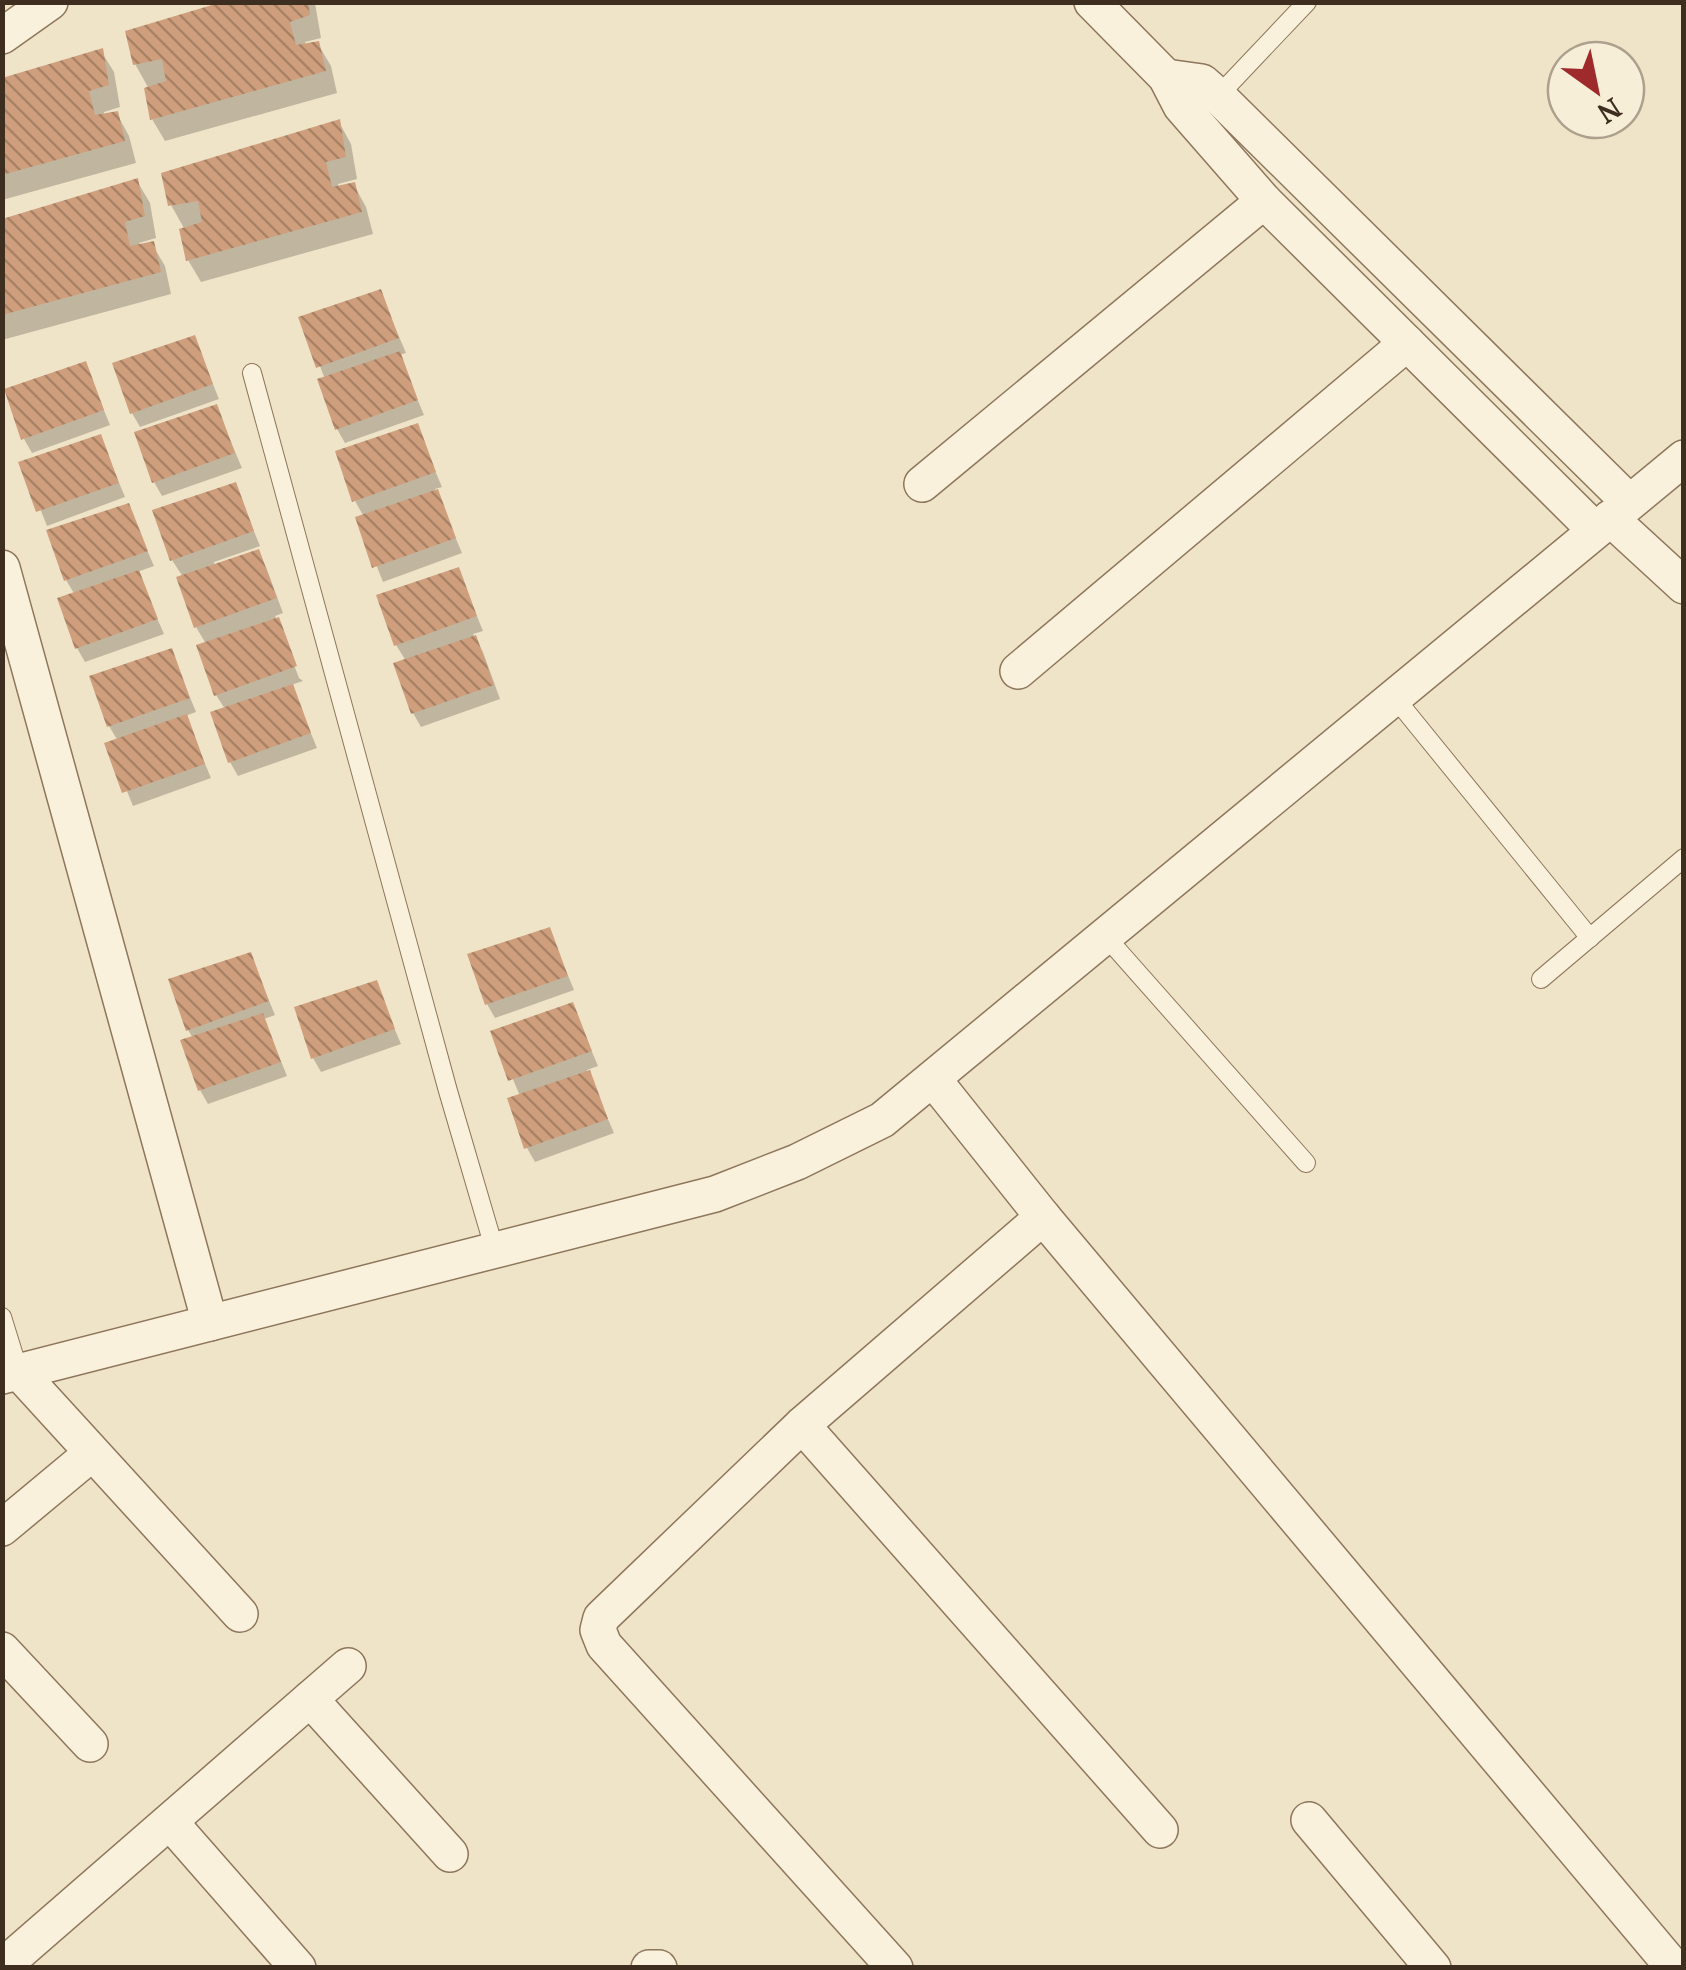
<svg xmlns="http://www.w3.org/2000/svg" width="1686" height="1970" font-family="'PT Serif',serif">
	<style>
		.shadow { fill: #0003 }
		.building { fill: url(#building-back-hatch) }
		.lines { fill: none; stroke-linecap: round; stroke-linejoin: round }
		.lane-casing { stroke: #8d765c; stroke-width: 20 }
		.street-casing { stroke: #8d765c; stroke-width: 38 }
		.lane { stroke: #faf1dc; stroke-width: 18 }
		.street { stroke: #faf1dc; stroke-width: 35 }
	</style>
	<defs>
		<pattern id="building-back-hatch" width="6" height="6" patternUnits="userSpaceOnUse" patternTransform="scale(2.5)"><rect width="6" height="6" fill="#cf9f7d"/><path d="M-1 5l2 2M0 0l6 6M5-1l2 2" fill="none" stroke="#a98266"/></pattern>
	</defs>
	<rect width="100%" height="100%" fill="#f0e4c8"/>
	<g class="shadow">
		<polygon points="231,2 315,3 321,38 305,42 306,46 318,44 331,66 337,93 165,141 152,119 149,89 135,64"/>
		<polygon points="101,51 114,72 120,107 104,112 104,116 117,114 129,136 136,163 2,200 2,80"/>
		<polygon points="339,122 351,144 357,179 338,184 339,188 354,185 366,207 373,234 201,282 188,260 185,230 171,205"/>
		<polygon points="137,181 150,203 156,238 139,243 140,247 152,244 165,266 171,294 2,340 2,222"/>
		<polygon points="380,292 406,353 399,355 424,415 345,443 337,429 325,379 301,318"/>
		<polygon points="194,338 219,399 140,427 132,413"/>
		<polygon points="85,364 110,425 32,453 24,439"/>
		<polygon points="216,407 242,468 162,496 154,482"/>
		<polygon points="416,426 442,487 435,489 462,553 383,582 358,519 364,517 355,501 338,453"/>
		<polygon points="100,437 125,497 47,526 22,463"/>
		<polygon points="235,485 260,546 214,562 215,567 258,552 266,567 283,613 275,616 284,631 281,631 299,678 303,681 291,685 317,748 238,776 230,762 225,709 216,695 206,644 196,627 183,577 172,560"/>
		<polygon points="128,506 154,566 137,572 164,634 85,662 77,648 75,595 66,580"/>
		<polygon points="458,570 483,631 473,634 483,652 500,699 421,727 413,713 406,661 396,645"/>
		<polygon points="171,651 196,712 185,716 211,778 133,806 108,744 118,741 109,726"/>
		<polygon points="549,930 574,990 495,1018 487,1004"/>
		<polygon points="250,955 275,1015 264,1019 287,1076 208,1104 200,1090 193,1038 188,1030"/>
		<polygon points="375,983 401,1044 321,1072 313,1058"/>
		<polygon points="572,1005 598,1066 587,1070 614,1133 535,1162 527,1148 520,1096 493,1032"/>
	</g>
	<g class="building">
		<polygon points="222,2 308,2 310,15 290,22 296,45 319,41 326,71 150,120 144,88 166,81 162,59 133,65 125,31"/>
		<polygon points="103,48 109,85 89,91 95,115 118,111 125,141 2,175 2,78"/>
		<polygon points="340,119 346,157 326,162 332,187 355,182 362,212 186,261 179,229 202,222 198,201 168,206 161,173"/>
		<polygon points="138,178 145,216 125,222 130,246 154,241 161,272 2,315 2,219"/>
		<polygon points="381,289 399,338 316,368 298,317"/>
		<polygon points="195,335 213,384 130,414 112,363"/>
		<polygon points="400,351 418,400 335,430 317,379"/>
		<polygon points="86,361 104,410 21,440 4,389"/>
		<polygon points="217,404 235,453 152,483 134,432"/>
		<polygon points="418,423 436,472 352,502 335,451"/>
		<polygon points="101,434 119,483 36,512 18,462"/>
		<polygon points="236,482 254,531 170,561 152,510"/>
		<polygon points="438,489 456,538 372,568 355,517"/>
		<polygon points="129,503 148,551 64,581 46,530"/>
		<polygon points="259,549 277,598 194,628 176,577"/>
		<polygon points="459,567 477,616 394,646 376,595"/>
		<polygon points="139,570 158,619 75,649 57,598"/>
		<polygon points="279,617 297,666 214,696 196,645"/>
		<polygon points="476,635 494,685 411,714 393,663"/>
		<polygon points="172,648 190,698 107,727 89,676"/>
		<polygon points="293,684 311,733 228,763 210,712"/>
		<polygon points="187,714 205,764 122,793 104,743"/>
		<polygon points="550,927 568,976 485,1005 467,954"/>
		<polygon points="251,952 269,1001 186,1031 168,979"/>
		<polygon points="377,980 395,1029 311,1059 294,1007"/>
		<polygon points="573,1002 592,1051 508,1081 490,1031"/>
		<polygon points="263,1013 281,1062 198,1091 180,1040"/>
		<polygon points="590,1070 608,1119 524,1149 507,1098"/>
	</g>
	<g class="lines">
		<defs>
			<g id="lane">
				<polyline points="1218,96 1307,2"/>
				<polyline points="252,373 448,1091 495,1251"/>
				<polyline points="1395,698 1590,938"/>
				<polyline points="1107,938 1306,1163"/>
				<polyline points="1541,979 1684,858"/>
				<polyline points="2,1317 19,1372"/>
			</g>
			<g id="street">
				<polyline points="1092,2 1166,77 1181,106 1264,201 1595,530"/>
				<polyline points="2,36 50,2"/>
				<polyline points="1166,77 1202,82 1218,96 1629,502"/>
				<polyline points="922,484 1264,201"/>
				<polyline points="1610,518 1684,586"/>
				<polyline points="2,568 210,1323"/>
				<polyline points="1018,671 1407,343"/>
				<polyline points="933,1079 1043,1217 1674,1968"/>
				<polyline points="19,1372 240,1614"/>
				<polyline points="2,1376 715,1194 797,1162 882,1120 1684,458"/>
				<polyline points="802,1425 1160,1830"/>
				<polyline points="2,1528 91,1454"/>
				<polyline points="2,1650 90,1744"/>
				<polyline points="310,1699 450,1854"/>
				<polyline points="1309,1820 1433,1968"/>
				<polyline points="170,1822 298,1968"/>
				<polyline points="2,1967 348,1666"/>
				<polyline points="649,1968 659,1968"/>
				<polyline points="895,1968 604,1645 598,1630 601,1618 802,1425 1043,1217"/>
			</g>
		</defs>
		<use href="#lane" class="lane-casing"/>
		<use href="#street" class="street-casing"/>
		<use href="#lane" class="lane"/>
		<use href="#street" class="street"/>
	</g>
	<rect width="1686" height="1970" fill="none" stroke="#3d2e20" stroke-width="10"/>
	<g transform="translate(1596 90) rotate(147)"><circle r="48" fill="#f7eed8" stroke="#ada18e" stroke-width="2.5"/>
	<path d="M0-8L18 38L0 25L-18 38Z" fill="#9e2a2b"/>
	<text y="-15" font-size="28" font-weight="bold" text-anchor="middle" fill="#3d2e20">N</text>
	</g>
</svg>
